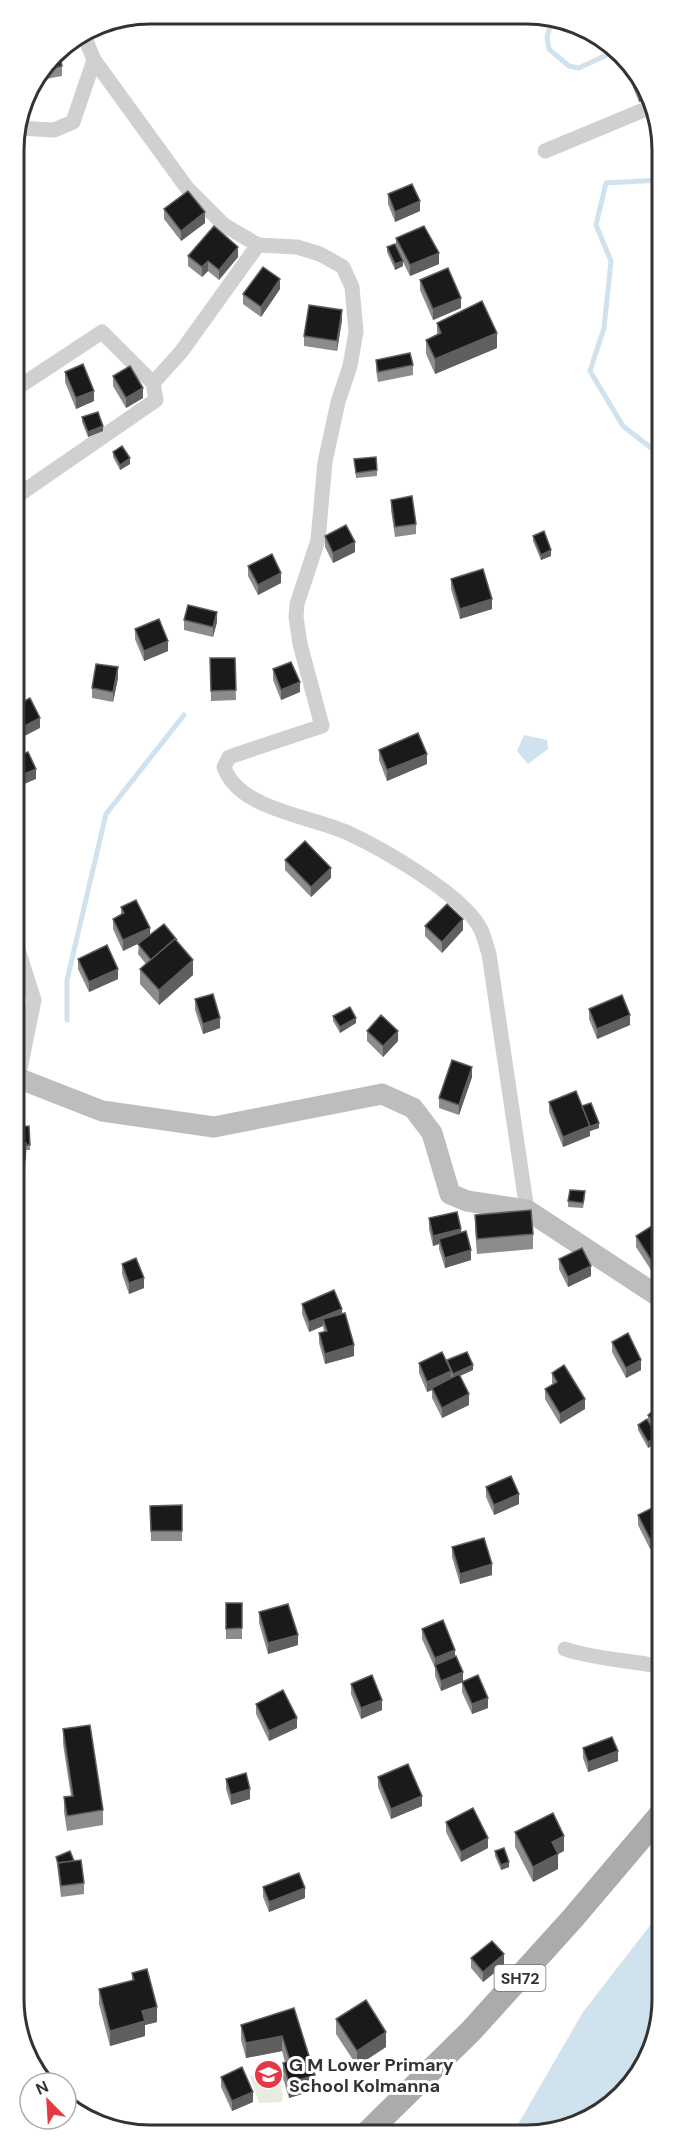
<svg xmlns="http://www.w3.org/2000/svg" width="676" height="2149" font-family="'DM Sans',sans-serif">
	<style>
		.green { fill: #e6ecdf }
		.water { fill: #cfe2ee }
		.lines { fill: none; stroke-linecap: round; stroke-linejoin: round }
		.stream { stroke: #cfe2ee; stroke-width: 5 }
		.street { stroke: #d0d0d0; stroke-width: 15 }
		.secondary { stroke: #bdbdbd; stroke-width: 21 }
		.primary { stroke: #ababab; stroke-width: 24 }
		.wall { fill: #8c8c8c }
		.shaded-wall { fill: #5f5f5f }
		.building { fill: #1a1a1a; stroke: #5f5f5f; stroke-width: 1.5 }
		.labels { text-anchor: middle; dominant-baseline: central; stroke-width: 6; stroke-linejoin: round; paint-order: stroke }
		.shield { fill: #fff; stroke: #707070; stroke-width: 1.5 }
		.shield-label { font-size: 16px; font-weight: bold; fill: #333 }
		.poi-label { font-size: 18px; font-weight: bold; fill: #333; stroke: #fff; text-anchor: start }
		.rim { fill: none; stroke: #333; stroke-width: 3 }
	</style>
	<rect width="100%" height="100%" fill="#fff"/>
	<polygon class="green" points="275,2068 283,2095 282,2102 259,2103 250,2076"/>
	<g class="water">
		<polygon points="524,735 547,740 548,749 528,764 517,751"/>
		<polygon points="662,1910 662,2008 628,2089 553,2133 513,2133 583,2012"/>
	</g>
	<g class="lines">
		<g class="stream">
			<polyline points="553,16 547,37 549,49 569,66 579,68 617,50"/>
			<polyline points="660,180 606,183 596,225 611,261 604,328 590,371 623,426 660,455"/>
			<polyline points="67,1020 67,980 106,814 184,715"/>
		</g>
		<g class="street">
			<path d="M83,33L94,60L187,188L224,225L258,245L297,247L320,254L343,267L352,287L356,332L350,366L338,402L325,462L318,540L297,604L296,617L300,644L322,726L229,757L224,767C238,809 309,816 346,832C381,848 462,894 480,928C484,935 486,945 489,954L527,1210"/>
			<polyline points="17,128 54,130 73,122 94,60"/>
			<polyline points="545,151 651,107"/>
			<polyline points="14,390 102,332 153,383"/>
			<polyline points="14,498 156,400 153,383 181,352 258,245"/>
			<polyline points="15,940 34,1000 18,1079"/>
			<path d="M565,1649C594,1659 627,1660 657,1666L662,1677"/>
		</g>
		<polyline class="secondary" points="15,1077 102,1111 214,1127 382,1094 413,1108 432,1133 450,1194 467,1201 527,1210 661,1298"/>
		<polyline class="primary" points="367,2133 471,2031 573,1918 662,1813"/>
	</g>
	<g class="wall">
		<polygon points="58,49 62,66 62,76 35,81 35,80"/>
		<polygon points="633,77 647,99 639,102 633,87"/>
		<polygon points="388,194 420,211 395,222 388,204"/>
		<polygon points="164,209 205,223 181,241 164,219"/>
		<polygon points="396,238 439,264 410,276 403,262 403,266 395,270 387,252 387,247 396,245"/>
		<polygon points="188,256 238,257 219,280 208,271 202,277 188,266"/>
		<polygon points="420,280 461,308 433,320 420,290"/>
		<polygon points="280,289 261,317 243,304 243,294"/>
		<polygon points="342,320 337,351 304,346 304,336"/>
		<polygon points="437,323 497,348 435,374 426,354 426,340 437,334"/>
		<polygon points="376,360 413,365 413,375 378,382 376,370"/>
		<polygon points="65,372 94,401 76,409 65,382"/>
		<polygon points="113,376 143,398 126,408 113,386"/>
		<polygon points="82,417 103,431 88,437 82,422"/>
		<polygon points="113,452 130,464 120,470 113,457"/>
		<polygon points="354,459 377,470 377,476 356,478"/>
		<polygon points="391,500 416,524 416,534 395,537 391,510"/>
		<polygon points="325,536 355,552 333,563 325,547"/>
		<polygon points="533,536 551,556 541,560 533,541"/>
		<polygon points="248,566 281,583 258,595 248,576"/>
		<polygon points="451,579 492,609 460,619 451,589"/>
		<polygon points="184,620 217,622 213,637 184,630"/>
		<polygon points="135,629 168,651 144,661 135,639"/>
		<polygon points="210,658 235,658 236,700 211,701"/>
		<polygon points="273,669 300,692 281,700 273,680"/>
		<polygon points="118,678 113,702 92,698 92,688"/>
		<polygon points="379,750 427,764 387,781 379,760"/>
		<polygon points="285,860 331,878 311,897 285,870"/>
		<polygon points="121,907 193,975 159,1005 140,984 140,969 146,964 138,954 139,943 123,951 113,929 113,919 121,914"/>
		<polygon points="425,926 463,930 442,953 425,936"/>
		<polygon points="78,959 118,979 89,992 78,969"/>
		<polygon points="195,999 220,1028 203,1034 195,1010"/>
		<polygon points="589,1009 630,1025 597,1039 589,1019"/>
		<polygon points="333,1016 356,1023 340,1033 333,1021"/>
		<polygon points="367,1031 398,1041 383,1057 367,1041"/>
		<polygon points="472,1077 459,1115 439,1108 439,1098"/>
		<polygon points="549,1102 582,1106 599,1128 590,1131 590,1136 563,1147 549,1112"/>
		<polygon points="29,1126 30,1150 26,1150 25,1171 15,1170 15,1143 17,1143"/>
		<polygon points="585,1197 583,1208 568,1207 568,1201"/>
		<polygon points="475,1215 533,1234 533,1249 477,1254 475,1230"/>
		<polygon points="429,1218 461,1233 471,1260 445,1268 439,1249 439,1244 433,1246 429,1229"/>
		<polygon points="655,1224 651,1270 636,1247 636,1236"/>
		<polygon points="559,1259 591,1276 568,1287 559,1269"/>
		<polygon points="122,1264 144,1288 129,1294 122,1274"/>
		<polygon points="302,1304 342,1314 354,1356 325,1364 319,1343 319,1333 324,1331 323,1326 309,1332 302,1314"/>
		<polygon points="612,1342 641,1370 626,1378 612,1352"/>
		<polygon points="447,1360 473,1370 460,1376 469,1405 442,1418 432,1398 432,1390 427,1392 419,1373 419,1363 447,1363"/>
		<polygon points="552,1373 585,1409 560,1424 545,1399 545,1389 553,1384 552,1383"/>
		<polygon points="662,1407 662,1441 657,1437 657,1442 648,1448 638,1430 638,1425 648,1421 648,1415"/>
		<polygon points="662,1482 662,1543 650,1549 638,1525 638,1515 655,1507 655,1503 658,1502 655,1495 655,1485"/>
		<polygon points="486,1487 519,1504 494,1515 486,1497"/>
		<polygon points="150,1506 182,1531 182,1541 151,1541"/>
		<polygon points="452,1547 492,1575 460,1584 452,1557"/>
		<rect x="226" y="1603" width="16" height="36"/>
		<polygon points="259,1612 298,1645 268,1654 259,1623"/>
		<polygon points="422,1629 455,1657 463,1682 488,1708 472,1714 462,1692 462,1682 441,1691 435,1676 435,1668 422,1639"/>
		<polygon points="351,1684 382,1710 361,1719 351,1694"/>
		<polygon points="256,1704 297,1728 269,1741 256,1714"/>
		<polygon points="63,1729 103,1810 103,1825 67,1831 64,1812 64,1797 71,1796 63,1744"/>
		<polygon points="583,1748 618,1761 588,1772 583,1758"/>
		<polygon points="378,1777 422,1806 391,1819 378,1787"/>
		<polygon points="226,1779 250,1799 231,1805 226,1789"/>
		<polygon points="446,1822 488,1848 461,1862 446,1832"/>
		<polygon points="515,1832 564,1851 558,1854 558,1869 533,1882 515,1847"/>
		<polygon points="495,1851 509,1867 501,1870 495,1856"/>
		<polygon points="56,1857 84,1883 84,1894 61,1897"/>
		<polygon points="263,1887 305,1898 269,1912 263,1897"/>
		<polygon points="471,1958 504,1965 483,1982 471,1968"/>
		<polygon points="132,1973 157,2022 145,2025 145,2036 110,2046 99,2004 99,1989 132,1981"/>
		<polygon points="294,2008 315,2090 289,2098 283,2078 283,2063 285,2062 282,2051 246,2058 241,2040 241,2025"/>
		<polygon points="336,2019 386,2047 357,2066 336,2034"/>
		<polygon points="221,2077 253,2102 232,2111 221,2087"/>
	</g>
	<g class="shaded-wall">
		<polygon points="643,91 647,99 639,102 639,92"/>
		<polygon points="420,201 420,211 395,222 395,212"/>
		<polygon points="205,212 205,223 181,241 181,231"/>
		<polygon points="238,247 238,257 219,280 219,270"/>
		<polygon points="439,253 439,264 410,276 410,265"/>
		<polygon points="208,261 208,271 202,277 202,267"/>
		<polygon points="403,261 403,266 395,270 395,264"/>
		<polygon points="280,279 280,289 261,317 261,307"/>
		<polygon points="461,298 461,308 433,320 433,309"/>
		<polygon points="342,310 342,320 337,351 337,341"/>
		<polygon points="497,333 497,348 435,374 435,359"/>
		<polygon points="143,388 143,398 126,408 126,398"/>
		<polygon points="94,391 94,401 76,409 76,398"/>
		<polygon points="103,426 103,431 88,437 88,432"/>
		<polygon points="130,458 130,464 120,470 120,465"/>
		<polygon points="355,542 355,552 333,563 333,553"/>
		<polygon points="551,550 551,556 541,560 541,555"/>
		<polygon points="281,573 281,583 258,595 258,585"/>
		<polygon points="492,599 492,609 460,619 460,609"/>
		<polygon points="217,612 217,622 213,637 213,627"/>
		<polygon points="168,641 168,651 144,661 144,651"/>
		<polygon points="118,667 118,678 113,702 113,692"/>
		<polygon points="300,682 300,692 281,700 281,690"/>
		<polygon points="40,718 40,728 15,741 15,731"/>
		<polygon points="427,754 427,764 387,781 387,770"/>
		<polygon points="36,769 36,779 15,788 15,778"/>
		<polygon points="331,868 331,878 311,897 311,887"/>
		<polygon points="463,919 463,930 442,953 442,942"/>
		<polygon points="150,928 150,938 123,951 123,940"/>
		<polygon points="193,960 193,975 159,1005 159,990"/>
		<polygon points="118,969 118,979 89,992 89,982"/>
		<polygon points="630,1015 630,1025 597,1039 597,1029"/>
		<polygon points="220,1018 220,1028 203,1034 203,1024"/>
		<polygon points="356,1018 356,1023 340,1033 340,1027"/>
		<polygon points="398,1031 398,1041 383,1057 383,1046"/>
		<polygon points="472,1067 472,1077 459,1115 459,1105"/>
		<polygon points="599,1123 599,1128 590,1131 590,1136 563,1147 563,1137"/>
		<polygon points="461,1229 461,1240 439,1239 439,1244 433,1246 433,1236"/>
		<polygon points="471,1250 471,1260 445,1268 445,1258"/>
		<polygon points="661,1253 661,1263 651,1270 651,1260"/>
		<polygon points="591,1266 591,1276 568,1287 568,1277"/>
		<polygon points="144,1278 144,1288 129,1294 129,1283"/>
		<polygon points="342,1309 342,1319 323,1319 323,1326 309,1332 309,1322"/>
		<polygon points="354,1345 354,1356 325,1364 325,1354"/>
		<polygon points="641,1360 641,1370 626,1378 626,1368"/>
		<polygon points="473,1365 473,1370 453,1379 453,1374"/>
		<polygon points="451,1371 451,1381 432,1388 432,1390 427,1392 427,1382"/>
		<polygon points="469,1394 469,1405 442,1418 442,1408"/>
		<polygon points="585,1399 585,1409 560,1424 560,1414"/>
		<polygon points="657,1437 657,1442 648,1448 648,1442"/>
		<polygon points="519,1494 519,1504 494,1515 494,1505"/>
		<polygon points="662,1533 662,1543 650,1549 650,1539"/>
		<polygon points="492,1564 492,1575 460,1584 460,1574"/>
		<polygon points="298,1635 298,1645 268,1654 268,1643"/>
		<polygon points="455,1650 455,1660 435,1666 435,1658"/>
		<polygon points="463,1672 463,1682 441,1691 441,1681"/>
		<polygon points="488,1698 488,1708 472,1714 472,1704"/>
		<polygon points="382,1700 382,1710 361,1719 361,1708"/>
		<polygon points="297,1718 297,1728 269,1741 269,1731"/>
		<polygon points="618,1751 618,1761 588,1772 588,1762"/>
		<polygon points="250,1789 250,1799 231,1805 231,1795"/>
		<polygon points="422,1796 422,1806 391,1819 391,1809"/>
		<polygon points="564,1836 564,1851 552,1857 552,1842"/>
		<polygon points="488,1838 488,1848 461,1862 461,1852"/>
		<polygon points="558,1854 558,1869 533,1882 533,1867"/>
		<polygon points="509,1862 509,1867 501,1870 501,1865"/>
		<polygon points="21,1870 21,1880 16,1882 16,1872"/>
		<polygon points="305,1888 305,1898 269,1912 269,1902"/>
		<polygon points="504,1954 504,1965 483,1982 483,1972"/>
		<polygon points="157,2007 157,2022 145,2025 145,2036 110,2046 110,2031 142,2011"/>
		<polygon points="386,2032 386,2047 357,2066 357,2051"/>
		<polygon points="282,2036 282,2051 246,2058 246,2043"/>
		<polygon points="315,2075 315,2090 289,2098 289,2083"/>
		<polygon points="253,2092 253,2102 232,2111 232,2101"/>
	</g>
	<g class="building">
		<polygon points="58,49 62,66 43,70"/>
		<polygon points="635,76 643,91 639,92 633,77"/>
		<polygon points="412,184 420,201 395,212 388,194"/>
		<polygon points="188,191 205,212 181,231 164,209"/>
		<polygon points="214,226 238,247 219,270 208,261 202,267 188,256"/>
		<polygon points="424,226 439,253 410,265 396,238"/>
		<polygon points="395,244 403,261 395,264 387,247"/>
		<polygon points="263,267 280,279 261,307 243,294"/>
		<polygon points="448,268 461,298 433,309 420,280"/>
		<polygon points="482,301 497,333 435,359 426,340 441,333 437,323"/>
		<polygon points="309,305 342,310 337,341 304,336"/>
		<polygon points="410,353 413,365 378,372 376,360"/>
		<polygon points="83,364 94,391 76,398 65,372"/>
		<polygon points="130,366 143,388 126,398 113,376"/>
		<polygon points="98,412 103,426 88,432 82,417"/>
		<polygon points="122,446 130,458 120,465 113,452"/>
		<polygon points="376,457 377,470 356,473 354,459"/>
		<polygon points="412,496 416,524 395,527 391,500"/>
		<polygon points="346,525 355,542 333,553 325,536"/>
		<polygon points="544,531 551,550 541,555 533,536"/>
		<polygon points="272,554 281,573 258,585 248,566"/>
		<polygon points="483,569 492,599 460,609 451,579"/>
		<polygon points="188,605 217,612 213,627 184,620"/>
		<polygon points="159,619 168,641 144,651 135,629"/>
		<polygon points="210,658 235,658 236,690 211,691"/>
		<polygon points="291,662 300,682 281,690 273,669"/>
		<polygon points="96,664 118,667 113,692 92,688"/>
		<polygon points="30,698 40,718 15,731 14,706"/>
		<polygon points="418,733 427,754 387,770 379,750"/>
		<polygon points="28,752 36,769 15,778 15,757"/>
		<polygon points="305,841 331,868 311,887 285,860"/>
		<polygon points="136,900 150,928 123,940 113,919 124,913 121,907"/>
		<polygon points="447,904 463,919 442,942 425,926"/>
		<polygon points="164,924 177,940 175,939 151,960 138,944"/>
		<polygon points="175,939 193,960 159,990 140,969"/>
		<polygon points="107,945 118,969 89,982 78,959"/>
		<polygon points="213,994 220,1018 203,1024 195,999"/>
		<polygon points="622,995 630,1015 597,1029 589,1009"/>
		<polygon points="350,1007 356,1018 340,1027 333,1016"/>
		<polygon points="381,1015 398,1031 383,1046 367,1031"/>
		<polygon points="452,1060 472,1067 459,1105 439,1098"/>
		<polygon points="576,1091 590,1126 563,1137 549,1102"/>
		<polygon points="591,1103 599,1123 589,1127 590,1126 582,1106"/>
		<polygon points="29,1126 30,1145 26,1145 26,1143 17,1143 16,1127"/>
		<polygon points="15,1143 26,1143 25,1160 15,1160"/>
		<polygon points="570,1190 585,1191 583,1203 568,1201"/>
		<polygon points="531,1210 533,1234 477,1239 475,1215"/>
		<polygon points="457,1212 461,1229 433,1236 429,1218"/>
		<polygon points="655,1224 661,1234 661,1253 651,1260 636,1236"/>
		<polygon points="466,1231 471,1250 445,1258 439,1239"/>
		<polygon points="582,1248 591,1266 568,1277 559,1259"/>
		<polygon points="136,1258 144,1278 129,1283 122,1264"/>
		<polygon points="334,1290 342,1309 309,1322 302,1304"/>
		<polygon points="345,1313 354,1345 325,1354 319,1333 327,1331 323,1319"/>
		<polygon points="628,1333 641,1360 626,1368 612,1342"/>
		<polygon points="442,1352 451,1371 427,1382 419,1363"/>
		<polygon points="467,1352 473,1365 453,1374 447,1360"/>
		<polygon points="564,1365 585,1399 560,1414 545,1389 557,1382 552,1373"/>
		<polygon points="459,1374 469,1394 442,1408 432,1388"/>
		<polygon points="660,1405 662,1407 661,1431 648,1415"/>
		<polygon points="647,1419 657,1437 648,1442 638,1425"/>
		<polygon points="511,1476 519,1494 494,1505 486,1487"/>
		<polygon points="662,1482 662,1517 655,1503 661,1500 655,1485"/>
		<polygon points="182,1505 182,1531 151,1531 150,1506"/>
		<polygon points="656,1506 662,1519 662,1533 650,1539 638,1515"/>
		<polygon points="484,1538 492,1564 460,1574 452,1547"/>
		<polygon points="226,1603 242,1603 242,1628 226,1629"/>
		<polygon points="288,1604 298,1635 268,1643 259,1612"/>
		<polygon points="443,1620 455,1650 435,1658 422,1629"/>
		<polygon points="456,1656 463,1672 441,1681 435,1665"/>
		<polygon points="372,1675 382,1700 361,1708 351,1684"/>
		<polygon points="478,1675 488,1698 472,1704 462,1682"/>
		<polygon points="283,1690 297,1718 269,1731 256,1704"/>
		<polygon points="90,1725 103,1810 67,1816 64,1797 73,1796 63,1729"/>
		<polygon points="612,1737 618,1751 588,1762 583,1748"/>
		<polygon points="408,1764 422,1796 391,1809 378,1777"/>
		<polygon points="246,1773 250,1789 231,1795 226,1779"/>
		<polygon points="473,1808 488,1838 461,1852 446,1822"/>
		<polygon points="553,1813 564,1836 552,1842 558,1854 533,1867 515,1832"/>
		<polygon points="504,1848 509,1862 501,1865 495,1851"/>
		<polygon points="70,1851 74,1861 58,1863 56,1857"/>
		<polygon points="16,1857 21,1870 16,1872"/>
		<polygon points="81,1860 84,1883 61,1886 58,1863"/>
		<polygon points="299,1873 305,1888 269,1902 263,1887"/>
		<polygon points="492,1941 504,1954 483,1972 471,1958"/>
		<polygon points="147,1969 157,2007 142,2011 145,2021 110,2031 99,1989 134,1980 132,1973"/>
		<polygon points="366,2000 386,2032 357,2051 336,2019"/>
		<polygon points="294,2008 315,2075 289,2083 283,2063 290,2061 282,2036 246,2043 241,2025"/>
		<polygon points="242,2067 253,2092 232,2101 221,2077"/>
	</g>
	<defs>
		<symbol id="school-disc" viewBox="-11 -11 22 22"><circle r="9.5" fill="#e63946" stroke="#fff"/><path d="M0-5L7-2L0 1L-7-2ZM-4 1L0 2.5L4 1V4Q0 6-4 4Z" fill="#fff"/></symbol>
	</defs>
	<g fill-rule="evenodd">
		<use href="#school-disc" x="252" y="2058" width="33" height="33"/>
	</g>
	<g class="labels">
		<rect class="shield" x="494.5" y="1965" width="51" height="26" rx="4.5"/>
		<g class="shield-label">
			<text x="520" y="1978">SH72</text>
		</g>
		<g class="poi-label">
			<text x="289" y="2065">G M Lower Primary<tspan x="289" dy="21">School Kolmanna</tspan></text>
		</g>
	</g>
	<path d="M0 0H676V2149H0ZM150 24H526A126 126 0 0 1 652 150V1999A126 126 0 0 1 526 2125H150A126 126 0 0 1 24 1999V150A126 126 0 0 1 150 24Z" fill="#fff" fill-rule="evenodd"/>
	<path class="rim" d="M150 24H526A126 126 0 0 1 652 150V1999A126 126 0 0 1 526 2125H150A126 126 0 0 1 24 1999V150A126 126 0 0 1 150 24Z"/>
	<g transform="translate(48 2101) rotate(336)"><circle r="28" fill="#ffffff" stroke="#adadad" stroke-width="1.5"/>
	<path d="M0-4.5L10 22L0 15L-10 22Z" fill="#e63946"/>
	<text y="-9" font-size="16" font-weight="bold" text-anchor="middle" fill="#333333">N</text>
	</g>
</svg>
